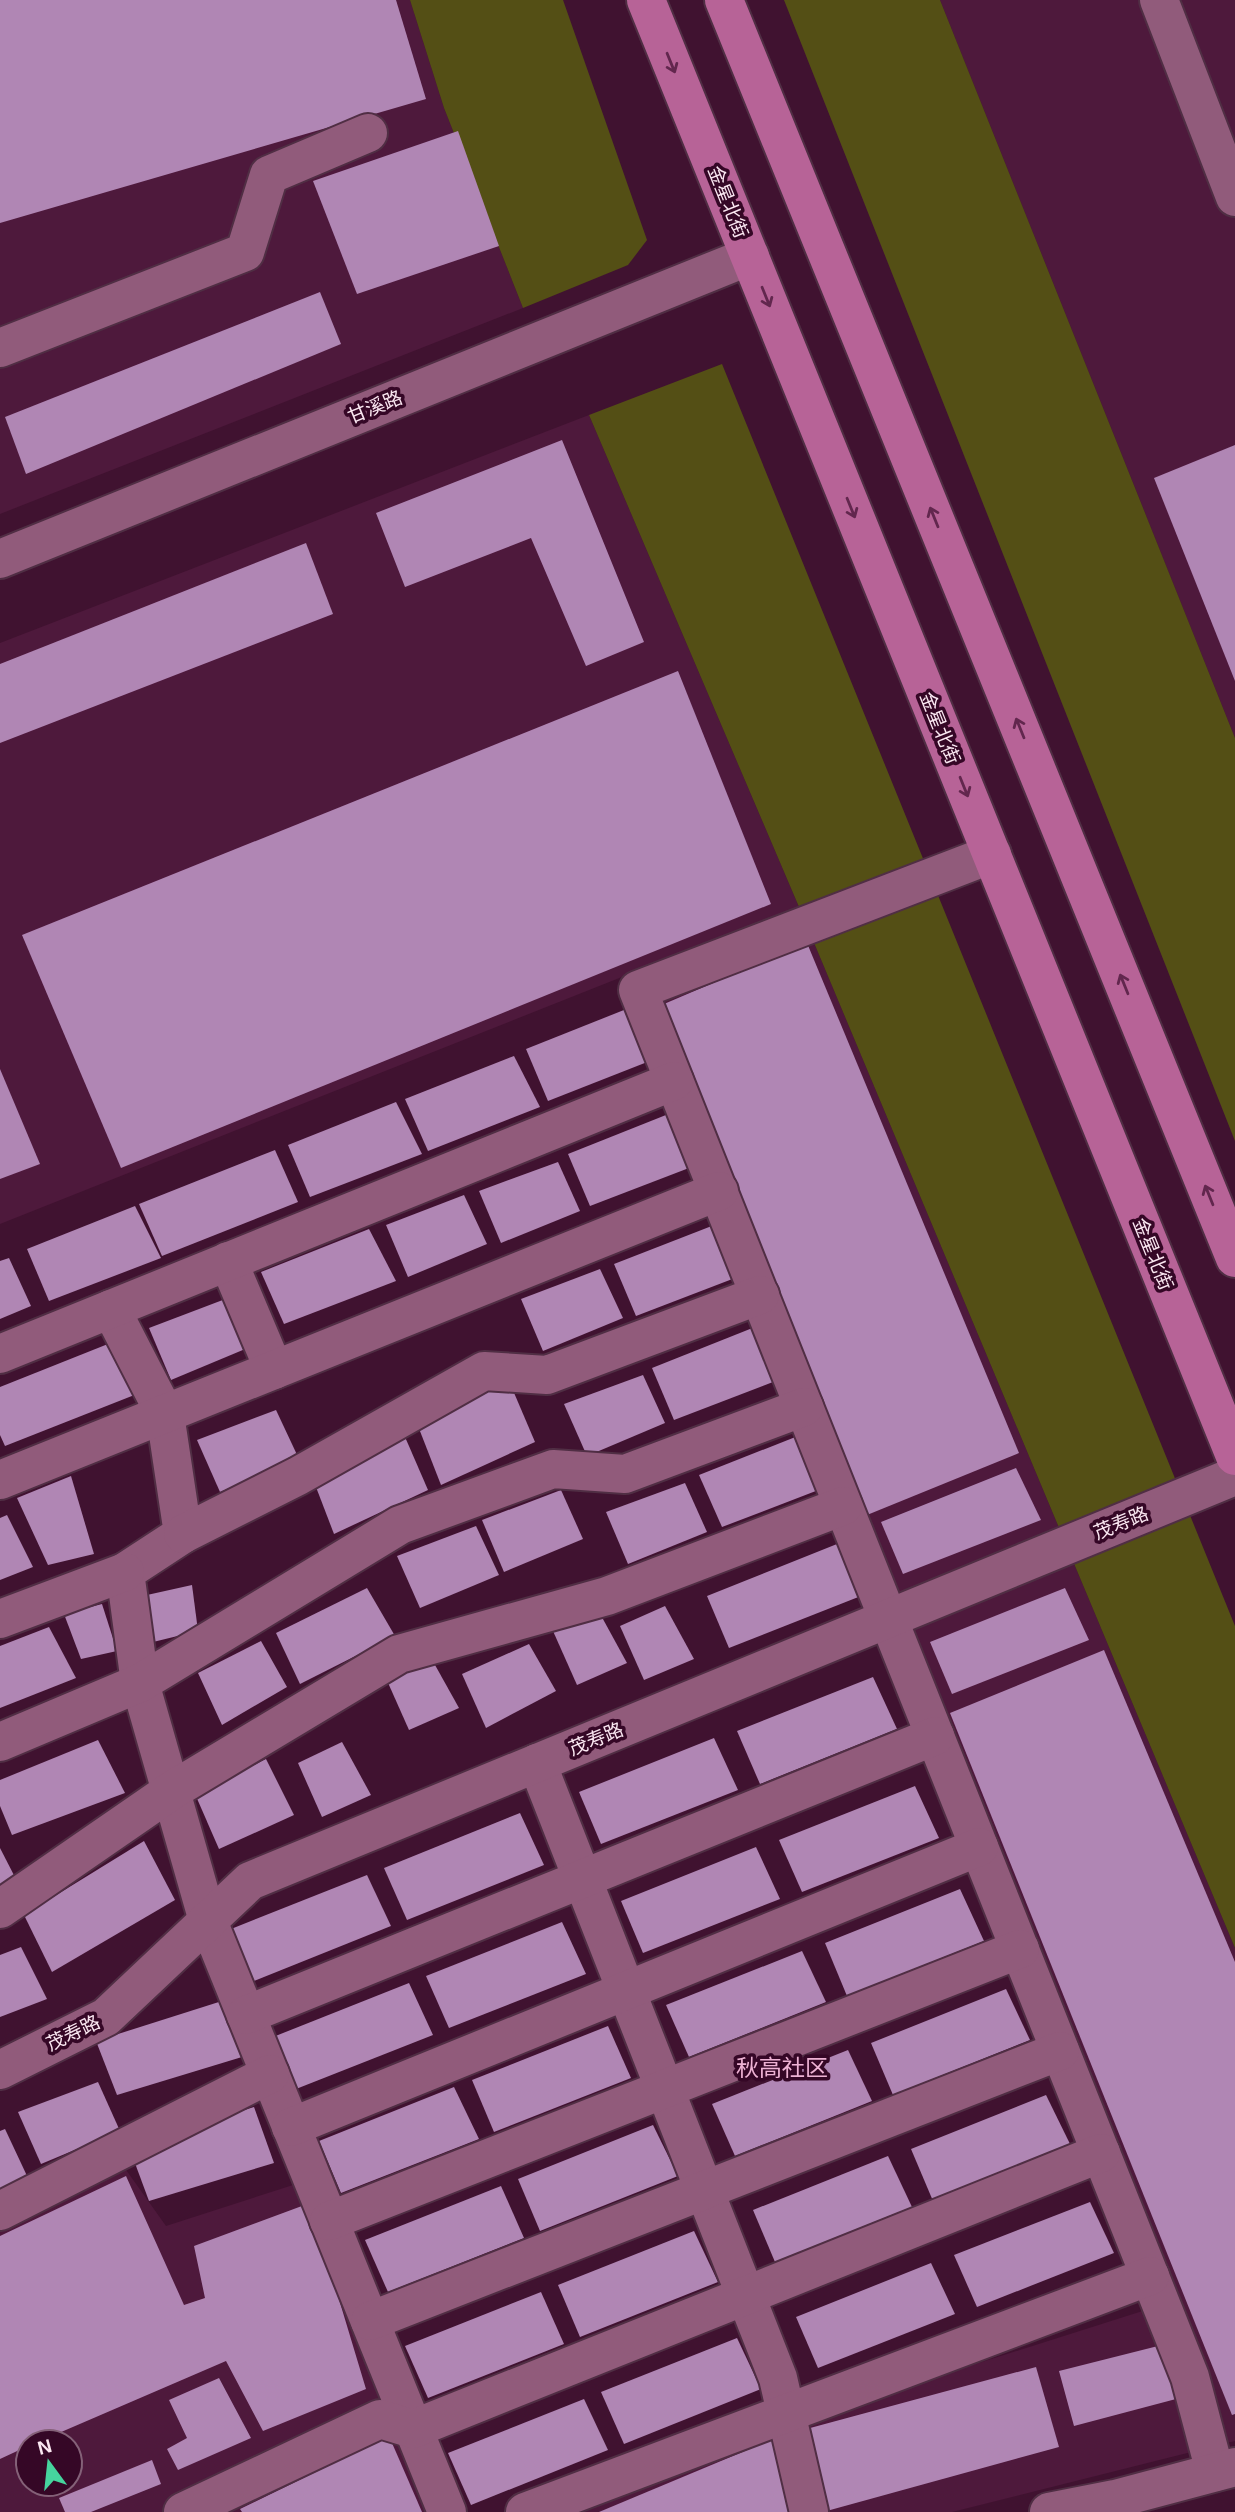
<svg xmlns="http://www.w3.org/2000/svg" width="1235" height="2512" font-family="Arial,'Noto Sans SC',sans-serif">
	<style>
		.built { fill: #4e193c; fill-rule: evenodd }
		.green { fill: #544f15 }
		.building { fill: #b086b4 }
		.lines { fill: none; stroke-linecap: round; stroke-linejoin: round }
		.minor-casing { stroke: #502e44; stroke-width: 42 }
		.major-casing { stroke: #502e44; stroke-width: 42 }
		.minor { stroke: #915b7b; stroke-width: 38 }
		.major { stroke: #b76397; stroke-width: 38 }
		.oneway { stroke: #62274e }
		.labels { text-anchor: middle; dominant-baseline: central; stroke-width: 7; stroke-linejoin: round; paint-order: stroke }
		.street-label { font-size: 19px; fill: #fbe8f2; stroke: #350726 }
		.quarter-label { font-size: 23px; fill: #eeb2d4; stroke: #350726 }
	</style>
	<rect width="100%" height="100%" fill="#401230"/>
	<g class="built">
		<polygon points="0,0 410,0 444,108 523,308 0,514"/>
		<polygon points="940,0 1235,0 1235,738"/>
		<polygon points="589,415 799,907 1235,1948 1235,2441 952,2512 577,2512 818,2414 1174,2301 642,969 0,1224 0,643"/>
		<path d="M119,2160L166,2226L293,2185L432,2512H0V2215ZM28,2442H70V2484H28Z"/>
	</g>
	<g class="green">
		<polygon points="410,0 563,0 647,240 628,265 523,308 444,108"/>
		<polygon points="784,0 940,0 1235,738 1235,1141"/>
		<polygon points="722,364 1235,1626 1235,1948 799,907 589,415"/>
	</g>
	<g class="building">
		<polygon points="0,0 396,0 426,99 0,223"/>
		<polygon points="458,131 499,246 357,294 313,181"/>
		<polygon points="320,292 341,344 26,474 5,417"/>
		<polygon points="562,440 644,642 586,666 531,538 405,587 376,513"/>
		<polygon points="1235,445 1235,681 1154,478"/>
		<polygon points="306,543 333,614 0,743 0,664"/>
		<polygon points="678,671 771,904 121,1168 22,935"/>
		<polygon points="807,943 1019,1453 867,1515 664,1004"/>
		<polygon points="634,1006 660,1057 548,1101 526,1049"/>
		<polygon points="514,1056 540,1107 428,1151 405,1099"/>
		<polygon points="0,1069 40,1164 0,1179"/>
		<polygon points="396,1102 422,1154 310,1197 288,1145"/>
		<polygon points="676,1111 702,1163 590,1206 568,1154"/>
		<polygon points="275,1150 298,1202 162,1256 139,1204"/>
		<polygon points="558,1162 580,1211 501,1243 479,1191"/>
		<polygon points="464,1195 487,1244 408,1277 386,1225"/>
		<polygon points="135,1206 161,1258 49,1301 27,1249"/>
		<polygon points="722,1222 748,1273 636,1316 614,1264"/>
		<polygon points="369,1229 396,1281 284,1324 261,1272"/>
		<polygon points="9,1258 31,1306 0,1319 0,1261"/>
		<polygon points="600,1269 623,1318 543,1351 521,1299"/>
		<polygon points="228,1298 250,1347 171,1380 149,1328"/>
		<polygon points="760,1325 786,1377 674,1420 652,1368"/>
		<polygon points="118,1340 142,1392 5,1446 0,1435 0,1387"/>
		<polygon points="643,1375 665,1423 587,1456 564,1404"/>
		<polygon points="509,1381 535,1442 441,1485 418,1426"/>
		<polygon points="276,1410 299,1459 220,1492 197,1440"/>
		<polygon points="402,1430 428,1490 334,1534 311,1474"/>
		<polygon points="808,1432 834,1484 722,1527 699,1475"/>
		<polygon points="1016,1468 1041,1520 903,1574 881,1522"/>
		<polygon points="71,1476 94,1554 48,1565 17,1498"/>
		<polygon points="685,1483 707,1532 628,1564 606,1512"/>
		<polygon points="561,1490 583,1539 504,1572 482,1520"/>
		<polygon points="7,1515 33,1567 0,1580 0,1518"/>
		<polygon points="476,1526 499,1575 420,1608 397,1556"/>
		<polygon points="842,1542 866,1594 729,1648 707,1596"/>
		<polygon points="192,1585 198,1631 149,1643 138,1597"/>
		<polygon points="367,1588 395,1636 300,1684 276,1633"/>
		<polygon points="1065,1588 1089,1640 952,1694 930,1642"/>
		<polygon points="102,1604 117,1651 81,1659 64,1614"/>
		<polygon points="665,1606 694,1659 644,1680 620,1626"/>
		<polygon points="598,1610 627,1663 577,1685 553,1631"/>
		<polygon points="49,1627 76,1678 0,1708 0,1646"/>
		<polygon points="261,1641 287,1687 222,1725 198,1673"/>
		<polygon points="529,1644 556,1691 486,1728 462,1674"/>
		<polygon points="1104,1650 1235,1962 1235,2414 1232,2415 950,1713"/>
		<polygon points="430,1656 459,1708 409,1730 385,1676"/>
		<polygon points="873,1677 897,1729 760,1784 737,1731"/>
		<polygon points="714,1738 738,1790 601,1844 579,1792"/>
		<polygon points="98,1740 125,1793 12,1835 0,1806 0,1780"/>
		<polygon points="342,1742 371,1795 322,1817 298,1763"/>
		<polygon points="266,1759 294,1815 219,1849 195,1794"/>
		<polygon points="915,1786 939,1838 802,1892 779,1840"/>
		<polygon points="520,1813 544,1865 407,1920 384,1868"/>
		<polygon points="144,1841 175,1900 52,1972 24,1915"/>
		<polygon points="756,1847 780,1899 643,1953 621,1901"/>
		<polygon points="0,1848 19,1885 0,1892"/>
		<polygon points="367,1875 391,1926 254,1981 231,1929"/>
		<polygon points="960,1889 984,1941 847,1996 825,1943"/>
		<polygon points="562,1922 586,1974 449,2028 426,1976"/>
		<polygon points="21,1947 47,1999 0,2017 0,1955"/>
		<polygon points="802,1951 826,2002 689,2057 666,2005"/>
		<polygon points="409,1983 433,2035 296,2089 273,2037"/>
		<polygon points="1006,1989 1030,2040 893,2095 871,2043"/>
		<polygon points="222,2001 242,2057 117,2095 96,2041"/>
		<polygon points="608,2026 631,2078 494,2132 472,2080"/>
		<polygon points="848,2050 872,2101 735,2156 712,2104"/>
		<polygon points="98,2082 120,2131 41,2164 18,2112"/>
		<polygon points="454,2087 479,2139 341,2193 319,2141"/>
		<polygon points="1046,2095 1071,2146 933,2201 911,2149"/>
		<polygon points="254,2107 274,2163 149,2201 129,2147"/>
		<polygon points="653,2125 678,2176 540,2231 518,2179"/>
		<polygon points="5,2129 28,2178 0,2190 0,2131"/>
		<polygon points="888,2156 912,2207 775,2262 753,2210"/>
		<polygon points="126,2176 184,2305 205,2298 194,2246 310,2203 366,2389 263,2431 226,2361 38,2442 28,2442 28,2446 0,2459 0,2236"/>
		<polygon points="501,2186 524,2238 388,2292 365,2240"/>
		<polygon points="1090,2202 1114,2253 977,2307 954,2255"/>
		<polygon points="694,2231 718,2282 580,2337 558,2285"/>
		<polygon points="931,2263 955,2314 818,2368 796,2317"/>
		<polygon points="541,2292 564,2344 428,2398 405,2346"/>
		<polygon points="737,2338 761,2389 624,2444 601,2392"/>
		<polygon points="1162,2345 1176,2399 1074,2426 1059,2371"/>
		<polygon points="1036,2367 1059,2447 823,2512 799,2431"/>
		<polygon points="219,2378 251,2438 178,2470 167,2449 187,2438 169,2400"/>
		<polygon points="584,2399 608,2450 471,2505 448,2453"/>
		<polygon points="389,2436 422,2512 242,2512 240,2509"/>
		<polygon points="781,2436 800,2512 599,2512"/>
		<polygon points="152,2460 161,2484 91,2512 65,2512 59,2498"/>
	</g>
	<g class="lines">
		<defs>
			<g id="minor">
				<polyline points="1159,0 1235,197"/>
				<polyline points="0,348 245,252 269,175 368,133"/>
				<polyline points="0,559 750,256"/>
				<polyline points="992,854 638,990 1190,2377 1215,2472"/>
				<polyline points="228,1261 274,1370"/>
				<polyline points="111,1309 165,1414 183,1534 125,1572 140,1683 208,1921 447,2512"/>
				<polyline points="0,1354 674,1081"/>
				<polyline points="0,1480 719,1191"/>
				<polyline points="183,1534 298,1476 484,1371 547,1375 760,1295"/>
				<polyline points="0,1619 125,1572"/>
				<polyline points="0,1742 140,1683 400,1525 553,1469 625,1474 804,1407"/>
				<polyline points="537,1763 778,2378 809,2512"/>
				<polyline points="0,1909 171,1791 399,1654 607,1596 843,1506"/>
				<polyline points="246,2015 935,1736"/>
				<polyline points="0,2070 106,2017 250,1881 1235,1476"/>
				<polyline points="291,2127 979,1847"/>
				<polyline points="0,2211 270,2074"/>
				<polyline points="329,2221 1020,1949"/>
				<polyline points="370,2321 1060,2051"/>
				<polyline points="183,2512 380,2419 413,2429 1101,2153"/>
				<polyline points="525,2512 1150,2276"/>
				<polyline points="1049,2512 1115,2499 1235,2467"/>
			</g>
			<g id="major">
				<polyline points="646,0 1235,1456"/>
				<polyline points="724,0 1235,1258"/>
			</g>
		</defs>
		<use href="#minor" class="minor-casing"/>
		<use href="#major" class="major-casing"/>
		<use href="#minor" class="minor"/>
		<use href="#major" class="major"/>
	</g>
	<defs><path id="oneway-shaft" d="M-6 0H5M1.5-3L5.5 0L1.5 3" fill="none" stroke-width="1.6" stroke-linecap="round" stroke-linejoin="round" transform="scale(1.75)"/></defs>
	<g class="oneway">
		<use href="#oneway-shaft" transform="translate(671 63) rotate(68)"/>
		<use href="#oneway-shaft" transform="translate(766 297) rotate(68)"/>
		<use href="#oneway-shaft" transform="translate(851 508) rotate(68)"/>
		<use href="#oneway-shaft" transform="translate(934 517) rotate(-112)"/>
		<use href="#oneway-shaft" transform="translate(1020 728) rotate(-112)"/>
		<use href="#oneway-shaft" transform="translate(964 787) rotate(68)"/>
		<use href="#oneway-shaft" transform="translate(1124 984) rotate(-112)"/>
		<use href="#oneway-shaft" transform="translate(1209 1195) rotate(-112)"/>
	</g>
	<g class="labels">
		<g class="street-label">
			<text transform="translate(728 202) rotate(68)">金星北街</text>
			<text transform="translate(375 407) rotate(-22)">甘溪路</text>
			<text transform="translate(940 728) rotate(68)">金星北街</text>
			<text transform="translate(1153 1254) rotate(68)">金星北街</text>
			<text transform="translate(1121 1523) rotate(-22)">茂寿路</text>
			<text transform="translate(596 1739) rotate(-22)">茂寿路</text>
			<text transform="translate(73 2033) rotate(-26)">茂寿路</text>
		</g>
		<g class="quarter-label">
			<text x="782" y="2068">秋高社区</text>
		</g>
	</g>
	<g transform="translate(49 2463) rotate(345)"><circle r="33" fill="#350726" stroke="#846178" stroke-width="2"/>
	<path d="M0-5L12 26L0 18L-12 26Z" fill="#46d49e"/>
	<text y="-10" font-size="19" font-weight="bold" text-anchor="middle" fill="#fbe8f2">N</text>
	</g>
</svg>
